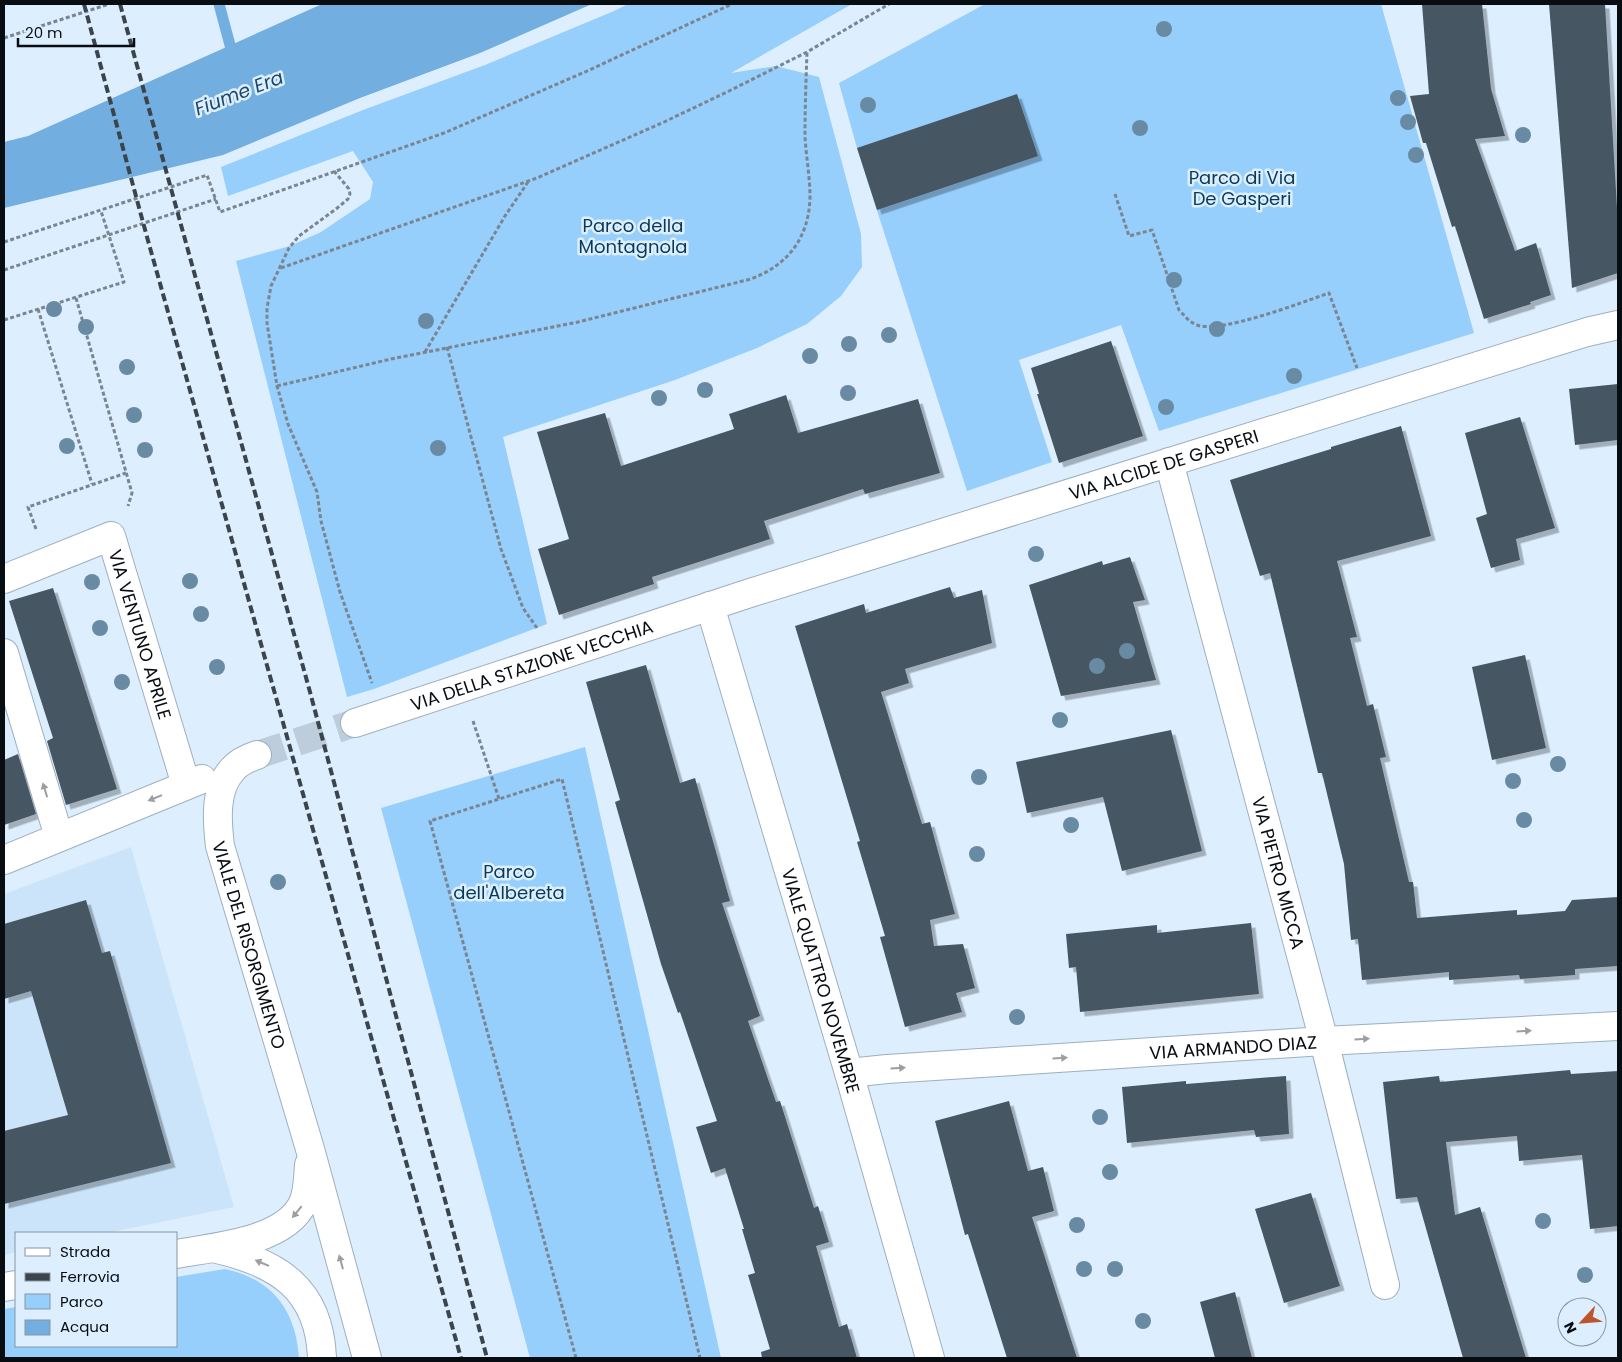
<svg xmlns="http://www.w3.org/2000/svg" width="1622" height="1362" font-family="Poppins,sans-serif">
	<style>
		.built { fill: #cce4f9 }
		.green { fill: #96cefc }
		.water { fill: #72aedf }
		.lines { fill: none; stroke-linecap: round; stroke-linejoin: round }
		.stream { stroke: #72aedf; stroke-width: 11 }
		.building { fill: #475663; filter: url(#shadow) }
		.minor-tunnel { stroke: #bdcddb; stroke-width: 28; stroke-dasharray: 28 14; stroke-linecap: butt }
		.minor-casing { stroke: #9eafbe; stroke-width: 30 }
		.path { stroke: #7a8590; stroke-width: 3; stroke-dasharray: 4 2.5; stroke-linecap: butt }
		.minor { stroke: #fff; stroke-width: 28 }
		.rail { stroke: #3b434b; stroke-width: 4; stroke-dasharray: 8 4; stroke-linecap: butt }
		.tree { fill: #688ba3 }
		.oneway { fill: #9c9ea0 }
		.labels { text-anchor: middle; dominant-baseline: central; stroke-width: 5; stroke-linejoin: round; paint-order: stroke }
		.park-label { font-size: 18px; fill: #093959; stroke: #ddeffe }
		.street-label { font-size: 18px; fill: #080d12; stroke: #ddeffe }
		.water-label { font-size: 19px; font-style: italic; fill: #1b4869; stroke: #ddeffe }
	</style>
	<defs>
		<filter id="shadow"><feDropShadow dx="4.5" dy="4.5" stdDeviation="0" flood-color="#0004"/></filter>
	</defs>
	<rect width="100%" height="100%" fill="#ddeffe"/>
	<polygon class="built" points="131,847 234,1207 107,1233 16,1233 16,1252 4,1255 4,894"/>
	<g class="green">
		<polygon points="628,4 852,4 731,73 776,66 819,77 861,234 862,267 841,296 807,324 757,348 675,380 503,437 547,624 374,689 347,697 236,261 290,246 321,232 370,199 373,182 353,151 228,196 221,167 363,110 485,65 614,11"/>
		<polygon points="985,4 1381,4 1474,333 1159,431 1121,325 1019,360 1052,462 967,491 857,148 839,83"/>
		<polygon points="585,747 721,1358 530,1358 381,808"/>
		<path d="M225,1269C273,1279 296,1311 299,1358H4V1309L16,1307V1346H176V1277Z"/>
	</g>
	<polygon class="water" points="322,4 592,4 480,53 360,98 223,155 4,208 4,142 28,136"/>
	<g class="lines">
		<polyline class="stream" points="219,4 234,60"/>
	</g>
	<g class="building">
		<polygon points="1422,4 1482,4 1491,89 1505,136 1475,139 1515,251 1536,243 1551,295 1530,302 1531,304 1484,319 1455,226 1452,227 1426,143 1423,143 1410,96 1429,94"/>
		<polygon points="1549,4 1605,4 1618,225 1618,273 1572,288"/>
		<polygon points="1017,94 1038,156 877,210 857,148"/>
		<polygon points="1111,341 1143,436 1059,463 1037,394 1039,394 1031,368"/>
		<polygon points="1618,384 1618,440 1575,445 1569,389"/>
		<polygon points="786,395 798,433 918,399 940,473 865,494 863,489 764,521 770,539 652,577 654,584 559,615 538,549 569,539 537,432 605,413 621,466 734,429 729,414"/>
		<polygon points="1520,417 1555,528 1516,539 1520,560 1491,568 1476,518 1487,514 1465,433"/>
		<polygon points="1401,426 1431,536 1337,561 1357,637 1350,638 1367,706 1373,704 1386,757 1380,758 1409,882 1413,882 1417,918 1517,910 1517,915 1565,911 1572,900 1618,897 1618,966 1575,969 1575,975 1520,979 1519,975 1449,980 1449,972 1362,980 1358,939 1351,940 1344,864 1322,773 1318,773 1270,573 1260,576 1230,480 1331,449 1331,447"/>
		<polygon points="1130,557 1145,600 1133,602 1156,680 1061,696 1029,585 1102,561 1103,565"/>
		<polygon points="950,587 954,598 982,590 992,643 905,669 909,683 881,692 922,824 930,822 955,914 930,920 934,946 963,944 975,988 956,993 962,1012 905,1027 880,937 885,936 857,842 860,841 795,626 864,604 866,613"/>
		<polygon points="53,588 117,789 66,805 47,741 53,738 9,601"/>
		<polygon points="1525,655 1546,748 1492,760 1472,667"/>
		<polygon points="646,665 680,783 695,778 730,901 722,903 760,1016 748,1021 776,1102 780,1101 814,1208 818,1206 829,1242 816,1246 839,1327 847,1324 857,1358 762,1358 761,1352 770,1349 748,1275 755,1273 742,1229 744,1229 725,1168 711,1173 696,1127 717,1121 680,1012 678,1013 661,964 615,802 620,800 586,682"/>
		<polygon points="1171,730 1202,851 1122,871 1103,797 1027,813 1016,762"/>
		<polygon points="18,754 36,814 4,825 4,760"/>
		<polygon points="86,900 102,953 110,951 171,1163 4,1204 4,1131 68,1115 31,991 4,999 4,924"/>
		<polygon points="1251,923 1259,994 1080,1012 1076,967 1069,968 1066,934 1157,925 1157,933"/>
		<polygon points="1570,1070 1571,1074 1618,1071 1618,1226 1590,1229 1582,1155 1519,1161 1517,1136 1446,1142 1455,1215 1480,1207 1526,1358 1463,1358 1417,1197 1396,1199 1383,1082 1439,1076 1440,1082"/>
		<polygon points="1286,1076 1289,1134 1256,1137 1254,1130 1127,1143 1122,1087 1186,1081 1186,1084"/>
		<polygon points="1009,1101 1028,1171 1043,1167 1054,1211 1032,1217 1077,1358 1007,1358 968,1234 965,1235 935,1121"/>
		<polygon points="1311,1193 1340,1286 1284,1303 1255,1209"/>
		<polygon points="1235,1292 1252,1358 1215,1358 1200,1302"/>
	</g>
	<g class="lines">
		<polyline class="minor-tunnel" points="257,755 355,723"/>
		<defs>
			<g id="minor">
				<path id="s1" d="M1169,462L1324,1041L1385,1285"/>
				<path id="s2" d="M4,579L111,536L186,785"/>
				<path id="s3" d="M710,606L849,1073L930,1358"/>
				<polyline points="4,653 59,837"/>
				<path id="s4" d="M355,723L750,593L1587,332L1618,325"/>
				<path id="s5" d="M257,755C248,758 239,762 233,769C214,789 217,821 220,846L310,1149L367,1358"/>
				<polyline points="4,860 202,779"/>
				<path id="s6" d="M849,1073L887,1069L1324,1041L1618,1026"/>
				<path d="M217,1249C278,1263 319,1289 322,1357"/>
				<path d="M176,1254C214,1247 285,1242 303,1203C308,1192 308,1177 309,1165"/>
				<polyline points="4,1287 16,1285"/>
			</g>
		</defs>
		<use href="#minor" class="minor-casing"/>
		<g class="path">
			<polyline points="4,38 109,4"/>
			<polyline points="334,171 349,189 350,194 348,199 336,209 299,236 289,248 271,286 267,308 267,323 277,386 288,424 317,492 321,521 340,592 372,683"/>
			<path d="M1115,194L1129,236L1152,230L1179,310C1185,316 1189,322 1197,325C1220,334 1303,302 1329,293L1357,368"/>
			<polyline points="4,242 207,175 220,212 444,133 585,72 732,4"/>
			<polyline points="281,268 537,178 664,122 727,92 807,52 889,4"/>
			<polyline points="4,270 216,199"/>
			<polyline points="76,298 132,493 128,506"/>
			<polyline points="38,309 92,484"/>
			<polyline points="4,320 124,282 101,211"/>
			<polyline points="447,347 501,549 523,608 537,628"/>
			<polyline points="425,352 505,216 528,182"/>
			<path d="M277,386L391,359L578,322L751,279C788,265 809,238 810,197C810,177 806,156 805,136C805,108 806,80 807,52"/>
			<polyline points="36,529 28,507 126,473"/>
			<polyline points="473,721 499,799"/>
			<polyline points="576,1358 430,821 562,779 700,1358"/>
		</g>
		<use href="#minor" class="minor"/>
		<g class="rail">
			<polyline points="84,4 147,237 461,1358"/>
			<polyline points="120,4 310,692 487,1358"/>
		</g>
	</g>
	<g class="tree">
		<circle cx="1164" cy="29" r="8"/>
		<circle cx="1398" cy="98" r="8"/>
		<circle cx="868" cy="105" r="8"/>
		<circle cx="1408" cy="122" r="8"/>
		<circle cx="1140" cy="128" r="8"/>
		<circle cx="1523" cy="135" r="8"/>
		<circle cx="1416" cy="155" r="8"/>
		<circle cx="1174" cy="280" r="8"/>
		<circle cx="54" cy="309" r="8"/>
		<circle cx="426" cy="321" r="8"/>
		<circle cx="86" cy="327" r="8"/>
		<circle cx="1217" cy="329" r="8"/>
		<circle cx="889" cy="335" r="8"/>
		<circle cx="849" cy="344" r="8"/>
		<circle cx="810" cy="356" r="8"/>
		<circle cx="127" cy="367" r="8"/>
		<circle cx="1294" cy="376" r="8"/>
		<circle cx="705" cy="390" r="8"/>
		<circle cx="848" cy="393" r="8"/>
		<circle cx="659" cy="398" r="8"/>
		<circle cx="1166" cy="407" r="8"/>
		<circle cx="134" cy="415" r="8"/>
		<circle cx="67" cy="446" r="8"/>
		<circle cx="438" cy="448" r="8"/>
		<circle cx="145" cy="450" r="8"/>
		<circle cx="1036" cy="554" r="8"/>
		<circle cx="190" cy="581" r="8"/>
		<circle cx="92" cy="582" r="8"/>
		<circle cx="201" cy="614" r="8"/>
		<circle cx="100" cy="628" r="8"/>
		<circle cx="1127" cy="651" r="8"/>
		<circle cx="1097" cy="666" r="8"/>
		<circle cx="217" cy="667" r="8"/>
		<circle cx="122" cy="682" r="8"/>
		<circle cx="1060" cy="720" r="8"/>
		<circle cx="1558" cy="764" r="8"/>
		<circle cx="979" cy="777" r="8"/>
		<circle cx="1513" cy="781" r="8"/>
		<circle cx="1524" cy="820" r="8"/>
		<circle cx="1071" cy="825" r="8"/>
		<circle cx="977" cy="854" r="8"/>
		<circle cx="278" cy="882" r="8"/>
		<circle cx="1017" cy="1017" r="8"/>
		<circle cx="1100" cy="1117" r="8"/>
		<circle cx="1110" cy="1172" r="8"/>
		<circle cx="1543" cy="1221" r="8"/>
		<circle cx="1077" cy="1225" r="8"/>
		<circle cx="1084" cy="1269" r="8"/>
		<circle cx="1115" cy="1269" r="8"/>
		<circle cx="1585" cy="1275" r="8"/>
		<circle cx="1143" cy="1321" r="8"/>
	</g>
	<defs><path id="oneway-solid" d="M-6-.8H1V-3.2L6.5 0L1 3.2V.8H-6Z" transform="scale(1.25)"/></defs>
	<g class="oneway">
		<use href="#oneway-solid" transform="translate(45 790) rotate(-107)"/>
		<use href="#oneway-solid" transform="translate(155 798) rotate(158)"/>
		<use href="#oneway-solid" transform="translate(1524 1031) rotate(-3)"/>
		<use href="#oneway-solid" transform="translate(1362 1039) rotate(-3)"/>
		<use href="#oneway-solid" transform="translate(1060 1058) rotate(-4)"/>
		<use href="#oneway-solid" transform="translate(898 1068) rotate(-4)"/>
		<use href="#oneway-solid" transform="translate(297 1212) rotate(129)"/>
		<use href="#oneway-solid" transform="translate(341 1262) rotate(-105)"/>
		<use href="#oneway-solid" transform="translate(262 1263) rotate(-157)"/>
	</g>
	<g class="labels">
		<g class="park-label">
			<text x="1242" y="177">Parco di Via<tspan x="1242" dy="21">De Gasperi</tspan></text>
			<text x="633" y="225">Parco della<tspan x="633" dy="21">Montagnola</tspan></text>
			<text x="509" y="871">Parco<tspan x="509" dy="21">dell'Albereta</tspan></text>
		</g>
		<g class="street-label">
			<text stroke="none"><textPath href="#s4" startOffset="849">VIA ALCIDE DE GASPERI</textPath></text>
			<text stroke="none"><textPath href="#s2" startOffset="218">VIA VENTUNO APRILE</textPath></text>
			<text stroke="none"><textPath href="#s4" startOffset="186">VIA DELLA STAZIONE VECCHIA</textPath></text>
			<text stroke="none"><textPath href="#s1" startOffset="425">VIA PIETRO MICCA</textPath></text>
			<text stroke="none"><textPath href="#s5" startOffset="212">VIALE DEL RISORGIMENTO</textPath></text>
			<text stroke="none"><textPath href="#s3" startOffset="391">VIALE QUATTRO NOVEMBRE</textPath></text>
			<text stroke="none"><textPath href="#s6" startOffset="385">VIA ARMANDO DIAZ</textPath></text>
		</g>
		<g class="water-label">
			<text transform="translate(239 93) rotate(-21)">Fiume Era</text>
		</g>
	</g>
	<rect width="1622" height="1362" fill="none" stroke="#080d12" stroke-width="10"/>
	<rect x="15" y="1232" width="162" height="115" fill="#ddeffe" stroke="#8895a0"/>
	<rect x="25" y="1248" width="25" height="8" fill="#ffffff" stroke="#8895a0"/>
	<text x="60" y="1257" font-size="15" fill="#080d12">Strada</text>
	<rect x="25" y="1273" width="25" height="8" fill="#3b434b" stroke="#8895a0"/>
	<text x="60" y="1282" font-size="15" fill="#080d12">Ferrovia</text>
	<rect x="25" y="1294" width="25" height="15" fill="#96cefc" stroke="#8895a0"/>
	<text x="60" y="1307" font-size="15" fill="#080d12">Parco</text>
	<rect x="25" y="1320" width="25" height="15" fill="#72aedf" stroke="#8895a0"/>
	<text x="60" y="1332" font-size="15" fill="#080d12">Acqua</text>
	<g transform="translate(1582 1322) rotate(244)"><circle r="24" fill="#ddeffe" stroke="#8895a0"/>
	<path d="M0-4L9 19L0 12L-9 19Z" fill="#bc552b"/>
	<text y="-8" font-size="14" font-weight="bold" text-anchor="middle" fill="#080d12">N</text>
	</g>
	<path d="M18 38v8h116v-8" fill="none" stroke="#080d12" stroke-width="2.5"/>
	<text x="25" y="38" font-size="15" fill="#080d12" stroke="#ddeffe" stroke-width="4" paint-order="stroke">20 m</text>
</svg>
